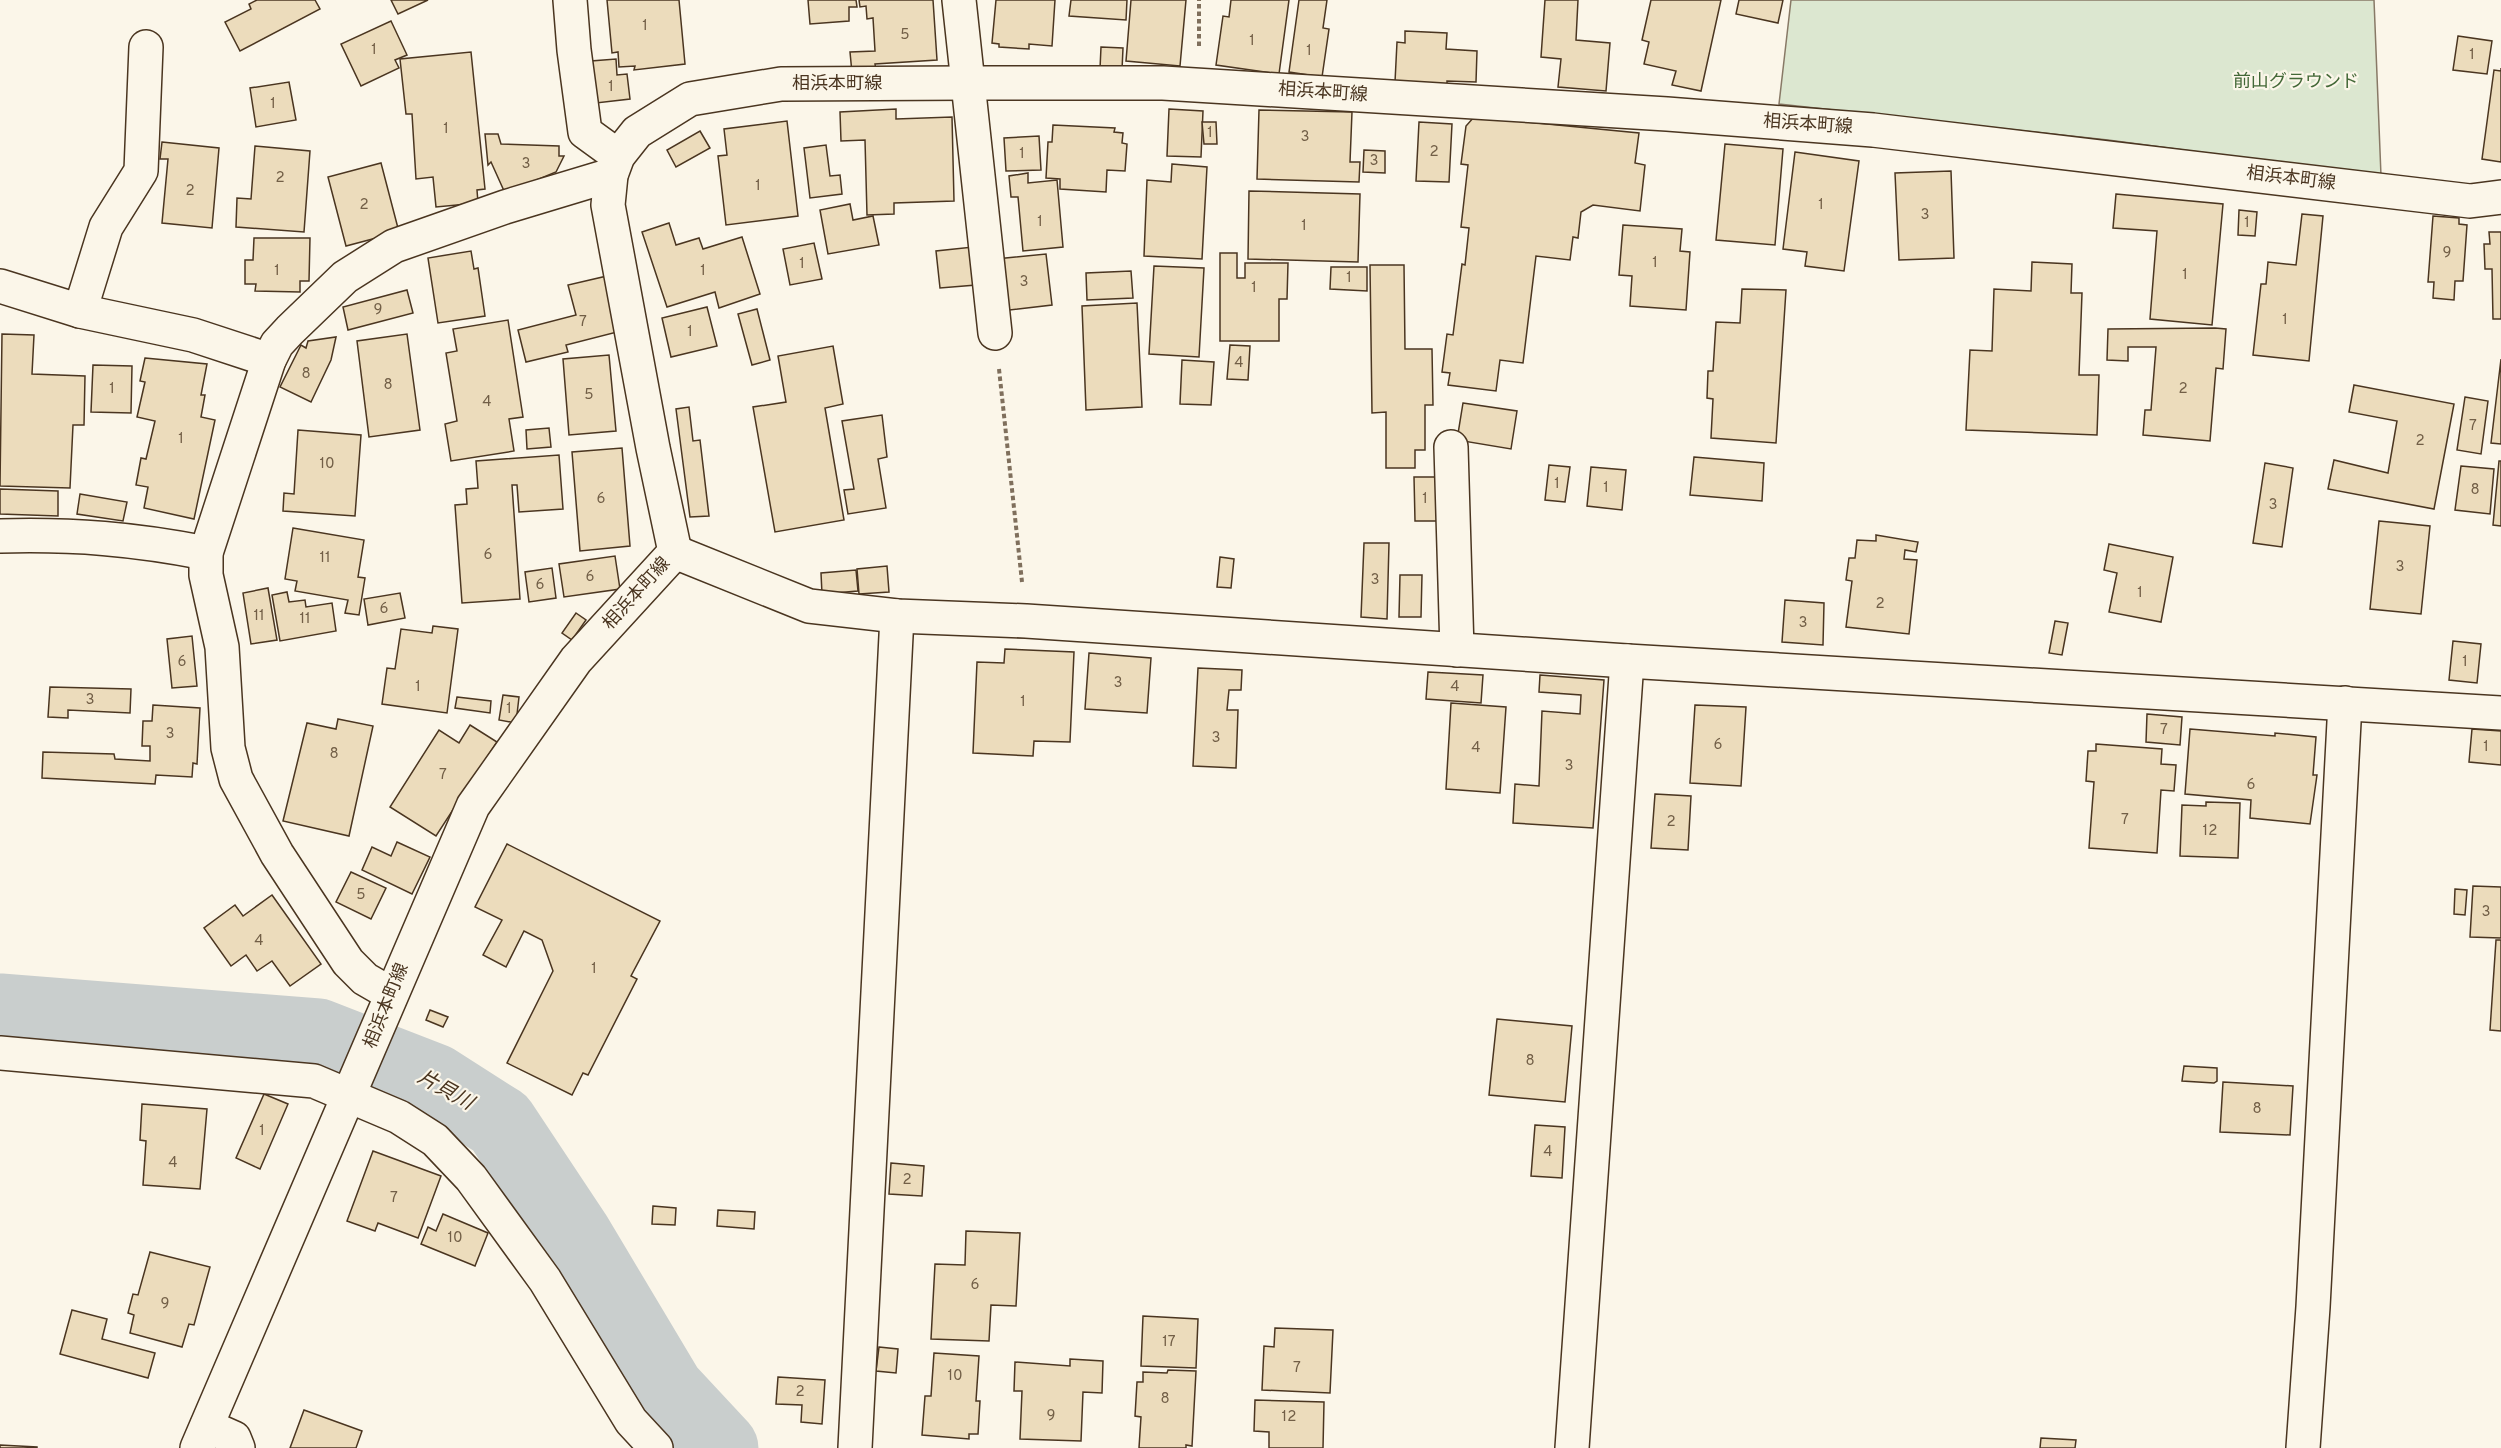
<svg xmlns="http://www.w3.org/2000/svg" width="2501" height="1448" font-family="Overpass,'Noto Sans JP',sans-serif">
	<style>
		.green { fill: #dce7d0; stroke: #887966; stroke-width: 1.5 }
		.lines { fill: none; stroke-linecap: round; stroke-linejoin: round }
		.river { stroke: #c9cecd; stroke-width: 75 }
		.building { fill: #ecdcbc; stroke: #4a3520; stroke-width: 1.5 }
		.street-casing { stroke: #4a3520; stroke-width: 36 }
		.secondary-casing { stroke: #4a3520; stroke-width: 36 }
		.path { stroke: #7f6f5c; stroke-width: 4; stroke-dasharray: 4.5 3; stroke-linecap: butt }
		.street { stroke: #fbf6e9; stroke-width: 33 }
		.secondary { stroke: #fbf6e9; stroke-width: 33 }
		.labels { text-anchor: middle; dominant-baseline: central; stroke-width: 4.5; stroke-linejoin: round; paint-order: stroke }
		.number-label { font-size: 15px; fill: #725f47 }
		.park-label { font-size: 18px; fill: #436837; stroke: #fbf6e9 }
		.street-label { font-size: 18px; fill: #4a3520; stroke: #fbf6e9 }
		.water-label { font-size: 20px; font-style: italic; fill: #4a3520; stroke: #fbf6e9 }
	</style>
	<rect width="100%" height="100%" fill="#fbf6e9"/>
	<polygon class="green" points="1791,0 2374,0 2381,176 2108,140 1779,104"/>
	<g class="lines">
		<polyline class="river" points="0,1011 318,1036 434,1081 500,1123 575,1236 667,1390 721,1448"/>
	</g>
	<g class="building">
		<polygon points="257,0 315,0 320,9 240,51 225,22 251,9 249,4"/>
		<polygon points="391,0 428,0 398,14"/>
		<polygon points="607,0 679,0 685,64 634,70 635,66 619,67 618,52 612,53"/>
		<polygon points="808,0 856,0 857,7 849,7 849,21 810,24"/>
		<polygon points="859,0 933,0 937,60 875,64 876,71 852,73 850,52 875,51 873,18 867,19 866,6 860,7"/>
		<polygon points="996,0 1055,0 1052,46 1029,44 1029,49 999,47 999,44 992,43"/>
		<polygon points="1071,0 1127,0 1126,20 1069,16"/>
		<polygon points="1131,0 1186,0 1180,66 1126,61"/>
		<polygon points="1231,0 1289,0 1279,74 1216,65 1223,16 1229,17"/>
		<polygon points="1299,0 1327,0 1323,28 1329,29 1322,77 1289,72"/>
		<polygon points="1545,0 1578,0 1576,40 1610,43 1606,91 1558,87 1561,59 1541,57"/>
		<polygon points="1651,0 1721,0 1701,91 1672,85 1676,71 1644,64 1649,42 1642,40"/>
		<polygon points="1739,0 1783,0 1778,23 1736,14"/>
		<polygon points="391,21 407,55 395,60 399,68 361,86 341,44"/>
		<polygon points="1405,31 1447,33 1446,49 1477,51 1476,82 1447,81 1447,85 1395,82 1397,42 1405,43"/>
		<polygon points="2458,36 2492,41 2487,74 2453,70"/>
		<polygon points="1101,47 1123,48 1122,70 1100,69"/>
		<polygon points="471,52 485,189 477,190 478,203 436,207 433,177 416,179 412,114 406,114 400,59"/>
		<polygon points="616,59 617,75 627,74 630,99 596,103 591,61"/>
		<polygon points="2501,68 2501,162 2482,159 2494,70 2501,71"/>
		<polygon points="289,82 296,120 256,127 250,88"/>
		<polygon points="896,109 896,119 952,117 954,201 894,203 894,214 867,215 865,140 841,141 840,112"/>
		<polygon points="1169,109 1203,111 1201,157 1167,156"/>
		<polygon points="1259,110 1352,112 1350,162 1360,162 1359,182 1257,179"/>
		<polygon points="1474,117 1639,133 1635,163 1645,165 1640,211 1593,205 1581,212 1578,238 1573,237 1570,260 1536,256 1523,363 1500,360 1496,391 1448,385 1450,373 1442,372 1447,334 1453,335 1462,264 1465,265 1469,228 1461,227 1468,165 1461,164 1466,126"/>
		<polygon points="787,121 798,216 726,225 718,156 727,155 724,129"/>
		<polygon points="1202,122 1216,122 1217,144 1204,144"/>
		<polygon points="1419,122 1452,124 1449,182 1416,181"/>
		<polygon points="1053,125 1115,128 1114,132 1123,133 1122,143 1127,144 1125,171 1107,170 1106,192 1060,189 1060,179 1046,178 1048,142 1052,142"/>
		<polygon points="700,131 710,148 676,167 667,150"/>
		<polygon points="485,134 498,134 501,144 559,146 559,156 564,156 556,172 505,193 491,162 488,165"/>
		<polygon points="1039,136 1041,170 1006,171 1004,138"/>
		<polygon points="162,142 219,148 212,228 162,223 168,159 160,159"/>
		<polygon points="1725,144 1783,149 1775,245 1716,240"/>
		<polygon points="826,145 830,176 840,175 842,194 810,198 804,148"/>
		<polygon points="255,146 310,151 304,232 236,227 237,198 251,199"/>
		<polygon points="1364,150 1385,151 1385,173 1363,172"/>
		<polygon points="1795,152 1859,161 1844,271 1805,266 1807,252 1783,249"/>
		<polygon points="381,163 399,232 346,246 328,177"/>
		<polygon points="1172,164 1207,167 1202,259 1144,256 1147,180 1171,182"/>
		<polygon points="1951,171 1954,258 1899,260 1895,173"/>
		<polygon points="1028,173 1028,183 1057,180 1063,247 1023,251 1018,197 1011,197 1009,176"/>
		<polygon points="1249,191 1360,194 1358,262 1248,259"/>
		<polygon points="2116,194 2223,204 2212,325 2150,319 2157,231 2113,228"/>
		<polygon points="850,204 853,220 873,216 879,245 828,254 820,210"/>
		<polygon points="2239,210 2257,212 2255,236 2238,235"/>
		<polygon points="2302,214 2323,216 2309,361 2253,355 2261,284 2266,284 2268,262 2296,265"/>
		<polygon points="2433,216 2459,218 2459,224 2467,225 2463,281 2455,281 2454,300 2433,298 2434,282 2428,282"/>
		<polygon points="669,223 676,245 699,238 703,249 742,237 760,294 719,308 715,292 667,307 642,232"/>
		<polygon points="1623,225 1682,229 1680,251 1690,252 1686,310 1630,306 1632,276 1619,275"/>
		<polygon points="2489,232 2501,232 2501,319 2493,319 2492,269 2485,269 2484,244 2490,244"/>
		<polygon points="254,238 310,238 309,281 300,281 300,292 255,291 256,284 245,284 245,260 253,260"/>
		<polygon points="814,243 822,279 790,285 783,249"/>
		<polygon points="973,247 976,285 940,288 936,251"/>
		<polygon points="471,251 474,269 478,268 485,316 438,323 428,258"/>
		<polygon points="1220,253 1237,253 1237,278 1245,278 1245,263 1288,263 1287,299 1279,299 1279,341 1220,341"/>
		<polygon points="1046,254 1052,305 1001,311 996,259"/>
		<polygon points="2032,262 2072,264 2071,293 2082,293 2079,375 2099,375 2097,435 1966,430 1970,350 1992,351 1994,289 2031,291"/>
		<polygon points="1370,265 1404,265 1405,349 1432,349 1433,405 1425,405 1425,450 1415,450 1415,468 1386,468 1386,412 1372,413"/>
		<polygon points="1154,266 1204,268 1199,357 1149,354"/>
		<polygon points="1331,267 1367,267 1367,291 1330,289"/>
		<polygon points="1131,271 1133,298 1087,300 1086,273"/>
		<polygon points="607,276 621,331 566,345 568,352 526,362 518,330 576,315 568,285"/>
		<polygon points="1742,289 1786,290 1776,443 1711,438 1713,399 1707,398 1708,371 1713,371 1716,322 1740,323"/>
		<polygon points="407,290 413,313 348,330 343,307"/>
		<polygon points="1137,303 1142,407 1086,410 1082,306"/>
		<polygon points="707,307 717,346 671,357 662,318"/>
		<polygon points="757,309 770,360 752,365 738,314"/>
		<polygon points="508,320 523,417 509,419 514,451 451,461 445,424 457,421 446,353 457,351 453,329"/>
		<polygon points="2215,328 2226,329 2223,369 2216,368 2210,441 2143,435 2145,410 2151,410 2156,347 2128,347 2128,361 2107,360 2108,329"/>
		<polygon points="2,334 34,335 32,374 85,376 84,425 73,425 70,488 0,486"/>
		<polygon points="407,334 420,430 369,437 357,341"/>
		<polygon points="336,337 331,360 311,402 280,387 301,345 306,348 308,341"/>
		<polygon points="1230,345 1250,346 1248,380 1227,379"/>
		<polygon points="833,346 843,404 825,408 844,520 775,532 753,407 786,402 778,356"/>
		<polygon points="609,355 616,431 569,435 563,359"/>
		<polygon points="145,358 207,364 201,395 205,395 201,417 215,420 194,519 144,508 148,487 136,485 141,458 146,459 155,421 137,417 145,382 140,381"/>
		<polygon points="2501,359 2501,444 2491,443"/>
		<polygon points="1182,360 1214,362 1211,405 1180,404"/>
		<polygon points="93,365 132,366 131,413 91,412"/>
		<polygon points="2354,385 2454,404 2434,509 2328,489 2334,460 2388,473 2397,421 2349,412"/>
		<polygon points="2465,397 2488,401 2481,454 2457,450"/>
		<polygon points="1463,403 1517,411 1511,449 1457,440"/>
		<polygon points="689,407 693,441 700,440 709,516 690,517 676,409"/>
		<polygon points="882,415 887,457 878,459 886,508 848,514 844,490 854,489 842,421"/>
		<polygon points="549,428 551,447 527,449 526,430"/>
		<polygon points="298,430 361,435 355,516 283,511 284,493 294,494"/>
		<polygon points="622,448 630,546 580,551 572,452"/>
		<polygon points="559,455 563,509 519,512 517,485 512,485 520,599 462,603 455,505 467,504 466,489 478,488 476,461"/>
		<polygon points="1694,457 1764,463 1762,501 1690,495"/>
		<polygon points="2499,461 2501,461 2501,526 2493,525"/>
		<polygon points="2265,463 2293,468 2282,547 2253,543"/>
		<polygon points="1549,465 1570,467 1565,502 1545,500"/>
		<polygon points="2461,466 2494,469 2490,514 2455,510"/>
		<polygon points="1591,467 1626,470 1622,510 1587,506"/>
		<polygon points="1414,477 1436,477 1437,521 1415,521"/>
		<polygon points="0,489 58,491 58,516 0,514"/>
		<polygon points="80,494 127,502 123,521 77,514"/>
		<polygon points="2379,521 2430,526 2421,614 2370,609"/>
		<polygon points="293,528 364,540 358,577 365,578 359,615 345,613 348,600 295,591 297,581 285,579"/>
		<polygon points="1876,535 1918,542 1916,552 1905,550 1904,559 1917,560 1909,634 1846,627 1852,581 1846,580 1849,558 1855,558 1857,540 1876,541"/>
		<polygon points="1364,543 1389,543 1387,619 1361,617"/>
		<polygon points="2109,544 2173,557 2161,622 2109,612 2117,573 2104,570"/>
		<polygon points="615,556 620,589 564,597 559,564"/>
		<polygon points="1220,557 1234,559 1231,588 1217,587"/>
		<polygon points="887,566 889,592 859,594 857,569"/>
		<polygon points="552,568 556,598 529,602 525,572"/>
		<polygon points="856,570 858,591 822,594 821,573"/>
		<polygon points="1400,575 1422,575 1421,617 1399,617"/>
		<polygon points="268,588 277,640 251,644 243,593"/>
		<polygon points="287,592 289,602 305,600 306,607 332,603 336,631 280,641 272,595"/>
		<polygon points="400,593 405,618 368,625 364,599"/>
		<polygon points="1785,600 1824,603 1823,645 1782,642"/>
		<polygon points="576,613 586,620 572,640 562,633"/>
		<polygon points="2055,621 2068,623 2062,655 2049,653"/>
		<polygon points="433,626 458,629 447,713 382,704 387,668 395,669 401,629 432,633"/>
		<polygon points="192,636 197,686 172,688 167,639"/>
		<polygon points="2453,641 2481,644 2477,683 2449,680"/>
		<polygon points="1005,649 1074,652 1070,742 1034,741 1033,756 973,753 977,662 1004,663"/>
		<polygon points="1089,653 1151,658 1147,713 1085,709"/>
		<polygon points="1198,668 1242,670 1241,690 1229,690 1227,710 1238,710 1236,768 1193,766"/>
		<polygon points="1428,672 1483,675 1481,703 1426,699"/>
		<polygon points="1540,675 1604,680 1593,828 1513,823 1515,784 1539,786 1542,711 1580,714 1581,695 1539,692"/>
		<polygon points="50,687 131,689 130,713 68,710 68,718 48,717"/>
		<polygon points="503,695 519,697 516,723 499,720"/>
		<polygon points="457,697 491,701 490,713 455,708"/>
		<polygon points="1451,703 1506,707 1500,793 1446,789"/>
		<polygon points="153,705 200,708 197,764 193,763 192,777 156,775 155,784 42,778 43,752 114,754 115,759 150,761 150,746 142,746 143,721 152,721"/>
		<polygon points="1695,705 1746,707 1741,786 1690,783"/>
		<polygon points="2147,714 2182,717 2180,745 2146,742"/>
		<polygon points="338,719 373,726 349,836 283,821 307,723 336,729"/>
		<polygon points="470,725 497,742 436,836 390,807 439,730 459,743"/>
		<polygon points="2190,729 2275,736 2275,733 2316,737 2313,775 2317,775 2310,824 2250,818 2251,800 2185,794"/>
		<polygon points="2472,729 2501,731 2501,765 2469,762"/>
		<polygon points="2096,744 2162,749 2161,764 2176,765 2174,791 2161,790 2157,853 2089,848 2094,782 2086,781 2088,751 2096,751"/>
		<polygon points="1655,794 1691,796 1688,850 1651,848"/>
		<polygon points="2206,802 2240,803 2238,858 2180,856 2182,805 2206,806"/>
		<polygon points="397,842 430,857 412,894 362,870 372,847 391,856"/>
		<polygon points="507,844 660,921 631,976 637,979 588,1075 583,1073 572,1095 507,1063 553,971 542,940 524,931 506,967 483,955 502,920 475,907"/>
		<polygon points="351,872 386,888 371,919 336,902"/>
		<polygon points="2473,886 2501,887 2501,938 2470,937"/>
		<polygon points="2455,889 2467,890 2465,915 2454,914"/>
		<polygon points="272,895 321,964 290,986 272,961 257,971 246,955 231,966 204,928 235,905 243,916"/>
		<polygon points="2496,940 2501,940 2501,1031 2490,1030"/>
		<polygon points="430,1010 448,1017 443,1027 426,1020"/>
		<polygon points="1497,1019 1572,1026 1565,1102 1489,1095"/>
		<polygon points="2184,1066 2217,1068 2217,1081 2214,1083 2182,1081"/>
		<polygon points="2223,1082 2293,1086 2290,1135 2220,1132"/>
		<polygon points="264,1094 288,1104 260,1169 236,1158"/>
		<polygon points="142,1104 207,1109 200,1189 143,1185 146,1141 140,1140"/>
		<polygon points="1535,1125 1565,1127 1562,1178 1531,1176"/>
		<polygon points="373,1151 441,1176 418,1238 378,1223 375,1231 347,1221"/>
		<polygon points="891,1163 924,1166 922,1196 889,1194"/>
		<polygon points="653,1206 676,1208 675,1225 652,1224"/>
		<polygon points="718,1210 755,1212 754,1229 717,1226"/>
		<polygon points="443,1214 488,1233 475,1266 421,1244 428,1227 436,1231"/>
		<polygon points="966,1231 1020,1233 1016,1306 991,1305 989,1341 931,1339 935,1264 965,1265"/>
		<polygon points="150,1252 210,1267 194,1325 189,1324 182,1347 130,1333 134,1315 128,1313 133,1294 138,1295"/>
		<polygon points="72,1310 107,1319 102,1339 155,1353 148,1378 60,1354"/>
		<polygon points="1143,1316 1198,1319 1196,1368 1141,1366"/>
		<polygon points="1275,1328 1333,1330 1330,1393 1262,1390 1264,1346 1274,1347"/>
		<polygon points="879,1347 898,1349 896,1373 876,1371"/>
		<polygon points="934,1353 979,1356 976,1401 980,1401 978,1434 969,1434 969,1439 922,1435 925,1396 931,1396"/>
		<polygon points="1070,1359 1103,1361 1102,1393 1083,1392 1081,1441 1020,1439 1022,1391 1014,1391 1015,1362 1070,1366"/>
		<polygon points="1168,1370 1196,1371 1192,1446 1186,1445 1186,1448 1139,1448 1141,1417 1135,1416 1137,1382 1143,1382 1143,1372 1167,1373"/>
		<polygon points="778,1377 825,1380 822,1424 801,1422 802,1405 776,1404"/>
		<polygon points="1255,1400 1324,1402 1323,1448 1269,1448 1269,1432 1254,1431"/>
		<polygon points="304,1410 362,1431 356,1448 290,1448"/>
		<polygon points="2041,1438 2076,1440 2075,1448 2040,1448"/>
		<polygon points="0,1445 37,1447 37,1448 0,1448"/>
	</g>
	<g class="lines">
		<defs>
			<g id="street">
				<polyline points="570,0 574,50 585,132 618,156"/>
				<polyline points="959,0 995,333"/>
				<polyline points="0,286 80,311 193,335 269,360"/>
				<polyline points="80,311 106,227 141,171 146,47"/>
				<polyline points="1451,447 1457,650"/>
				<path d="M0,536C74,534 134,539 206,553"/>
				<polyline points="675,552 809,606 897,616 1026,621 1627,661 2501,713"/>
				<polyline points="391,994 365,979 348,962 277,854 236,779 228,748 222,647 206,575 206,553 269,360 277,344 290,330 345,277 394,246 505,207 611,175"/>
				<polyline points="0,1053 314,1081 399,1117 435,1140 471,1178 545,1280 631,1421 656,1448"/>
				<polyline points="207,1426 234,1438 238,1448"/>
				<polyline points="855,1448 897,616"/>
				<polyline points="1572,1448 1627,661"/>
				<polyline points="2303,1448 2313,1307 2345,703"/>
			</g>
			<polyline id="secondary" points="197,1448 473,806 576,660 675,552 653,448 608,205 611,175 618,156 637,132 690,99 781,84 967,83 1163,83 1667,114 1873,130 2470,201 2501,197"/>
		</defs>
		<use href="#street" class="street-casing"/>
		<use href="#secondary" class="secondary-casing"/>
		<g class="path">
			<polyline points="1199,46 1199,0"/>
			<polyline points="999,369 1022,582"/>
		</g>
		<use href="#street" class="street"/>
		<use href="#secondary" class="secondary"/>
	</g>
	<g class="labels">
		<g class="number-label">
			<text x="645" y="26">1</text>
			<text x="905" y="35">5</text>
			<text x="1252" y="41">1</text>
			<text x="374" y="50">1</text>
			<text x="1309" y="51">1</text>
			<text x="2472" y="55">1</text>
			<text x="611" y="87">1</text>
			<text x="273" y="104">1</text>
			<text x="446" y="129">1</text>
			<text x="1210" y="133">1</text>
			<text x="1305" y="137">3</text>
			<text x="1434" y="152">2</text>
			<text x="1022" y="154">1</text>
			<text x="1374" y="161">3</text>
			<text x="526" y="164">3</text>
			<text x="280" y="178">2</text>
			<text x="758" y="186">1</text>
			<text x="190" y="191">2</text>
			<text x="364" y="205">2</text>
			<text x="1821" y="205">1</text>
			<text x="1925" y="215">3</text>
			<text x="1040" y="222">1</text>
			<text x="2247" y="223">1</text>
			<text x="1304" y="226">1</text>
			<text x="2447" y="253">9</text>
			<text x="1655" y="263">1</text>
			<text x="802" y="264">1</text>
			<text x="277" y="271">1</text>
			<text x="703" y="271">1</text>
			<text x="2185" y="275">1</text>
			<text x="1349" y="278">1</text>
			<text x="1024" y="282">3</text>
			<text x="1254" y="288">1</text>
			<text x="378" y="310">9</text>
			<text x="2285" y="320">1</text>
			<text x="583" y="322">7</text>
			<text x="690" y="332">1</text>
			<text x="1239" y="363">4</text>
			<text x="306" y="374">8</text>
			<text x="388" y="385">8</text>
			<text x="112" y="389">1</text>
			<text x="2183" y="389">2</text>
			<text x="589" y="395">5</text>
			<text x="487" y="402">4</text>
			<text x="2473" y="426">7</text>
			<text x="181" y="439">1</text>
			<text x="2420" y="441">2</text>
			<text x="327" y="464">10</text>
			<text x="1557" y="484">1</text>
			<text x="1606" y="488">1</text>
			<text x="2475" y="490">8</text>
			<text x="601" y="499">6</text>
			<text x="1425" y="499">1</text>
			<text x="2273" y="505">3</text>
			<text x="488" y="555">6</text>
			<text x="325" y="558">11</text>
			<text x="2400" y="567">3</text>
			<text x="590" y="577">6</text>
			<text x="1375" y="580">3</text>
			<text x="540" y="585">6</text>
			<text x="2140" y="593">1</text>
			<text x="1880" y="604">2</text>
			<text x="384" y="609">6</text>
			<text x="259" y="616">11</text>
			<text x="305" y="619">11</text>
			<text x="1803" y="623">3</text>
			<text x="182" y="662">6</text>
			<text x="2465" y="662">1</text>
			<text x="1118" y="683">3</text>
			<text x="418" y="687">1</text>
			<text x="1455" y="687">4</text>
			<text x="90" y="700">3</text>
			<text x="1023" y="702">1</text>
			<text x="509" y="709">1</text>
			<text x="2164" y="730">7</text>
			<text x="170" y="734">3</text>
			<text x="1216" y="738">3</text>
			<text x="1718" y="745">6</text>
			<text x="2486" y="747">1</text>
			<text x="1476" y="748">4</text>
			<text x="334" y="754">8</text>
			<text x="1569" y="766">3</text>
			<text x="443" y="775">7</text>
			<text x="2251" y="785">6</text>
			<text x="2125" y="820">7</text>
			<text x="1671" y="822">2</text>
			<text x="2210" y="831">12</text>
			<text x="361" y="895">5</text>
			<text x="2486" y="912">3</text>
			<text x="259" y="941">4</text>
			<text x="594" y="969">1</text>
			<text x="1530" y="1061">8</text>
			<text x="2257" y="1109">8</text>
			<text x="262" y="1131">1</text>
			<text x="1548" y="1152">4</text>
			<text x="173" y="1163">4</text>
			<text x="907" y="1180">2</text>
			<text x="394" y="1198">7</text>
			<text x="455" y="1238">10</text>
			<text x="975" y="1285">6</text>
			<text x="165" y="1304">9</text>
			<text x="1169" y="1342">17</text>
			<text x="1297" y="1368">7</text>
			<text x="955" y="1376">10</text>
			<text x="800" y="1392">2</text>
			<text x="1165" y="1399">8</text>
			<text x="1051" y="1416">9</text>
			<text x="1289" y="1417">12</text>
		</g>
		<g class="park-label">
			<text x="2296" y="82">前山グラウンド</text>
		</g>
		<g class="street-label">
			<text x="837" y="84">相浜本町線</text>
			<text transform="translate(1323 93) rotate(4)">相浜本町線</text>
			<text transform="translate(1808 125) rotate(4)">相浜本町線</text>
			<text transform="translate(2291 179) rotate(7)">相浜本町線</text>
			<text transform="translate(637 594) rotate(-48)">相浜本町線</text>
			<text transform="translate(387 1006) rotate(-68)">相浜本町線</text>
		</g>
		<g class="water-label">
			<text transform="translate(445 1091) rotate(29)">片貝川</text>
		</g>
	</g>
</svg>
